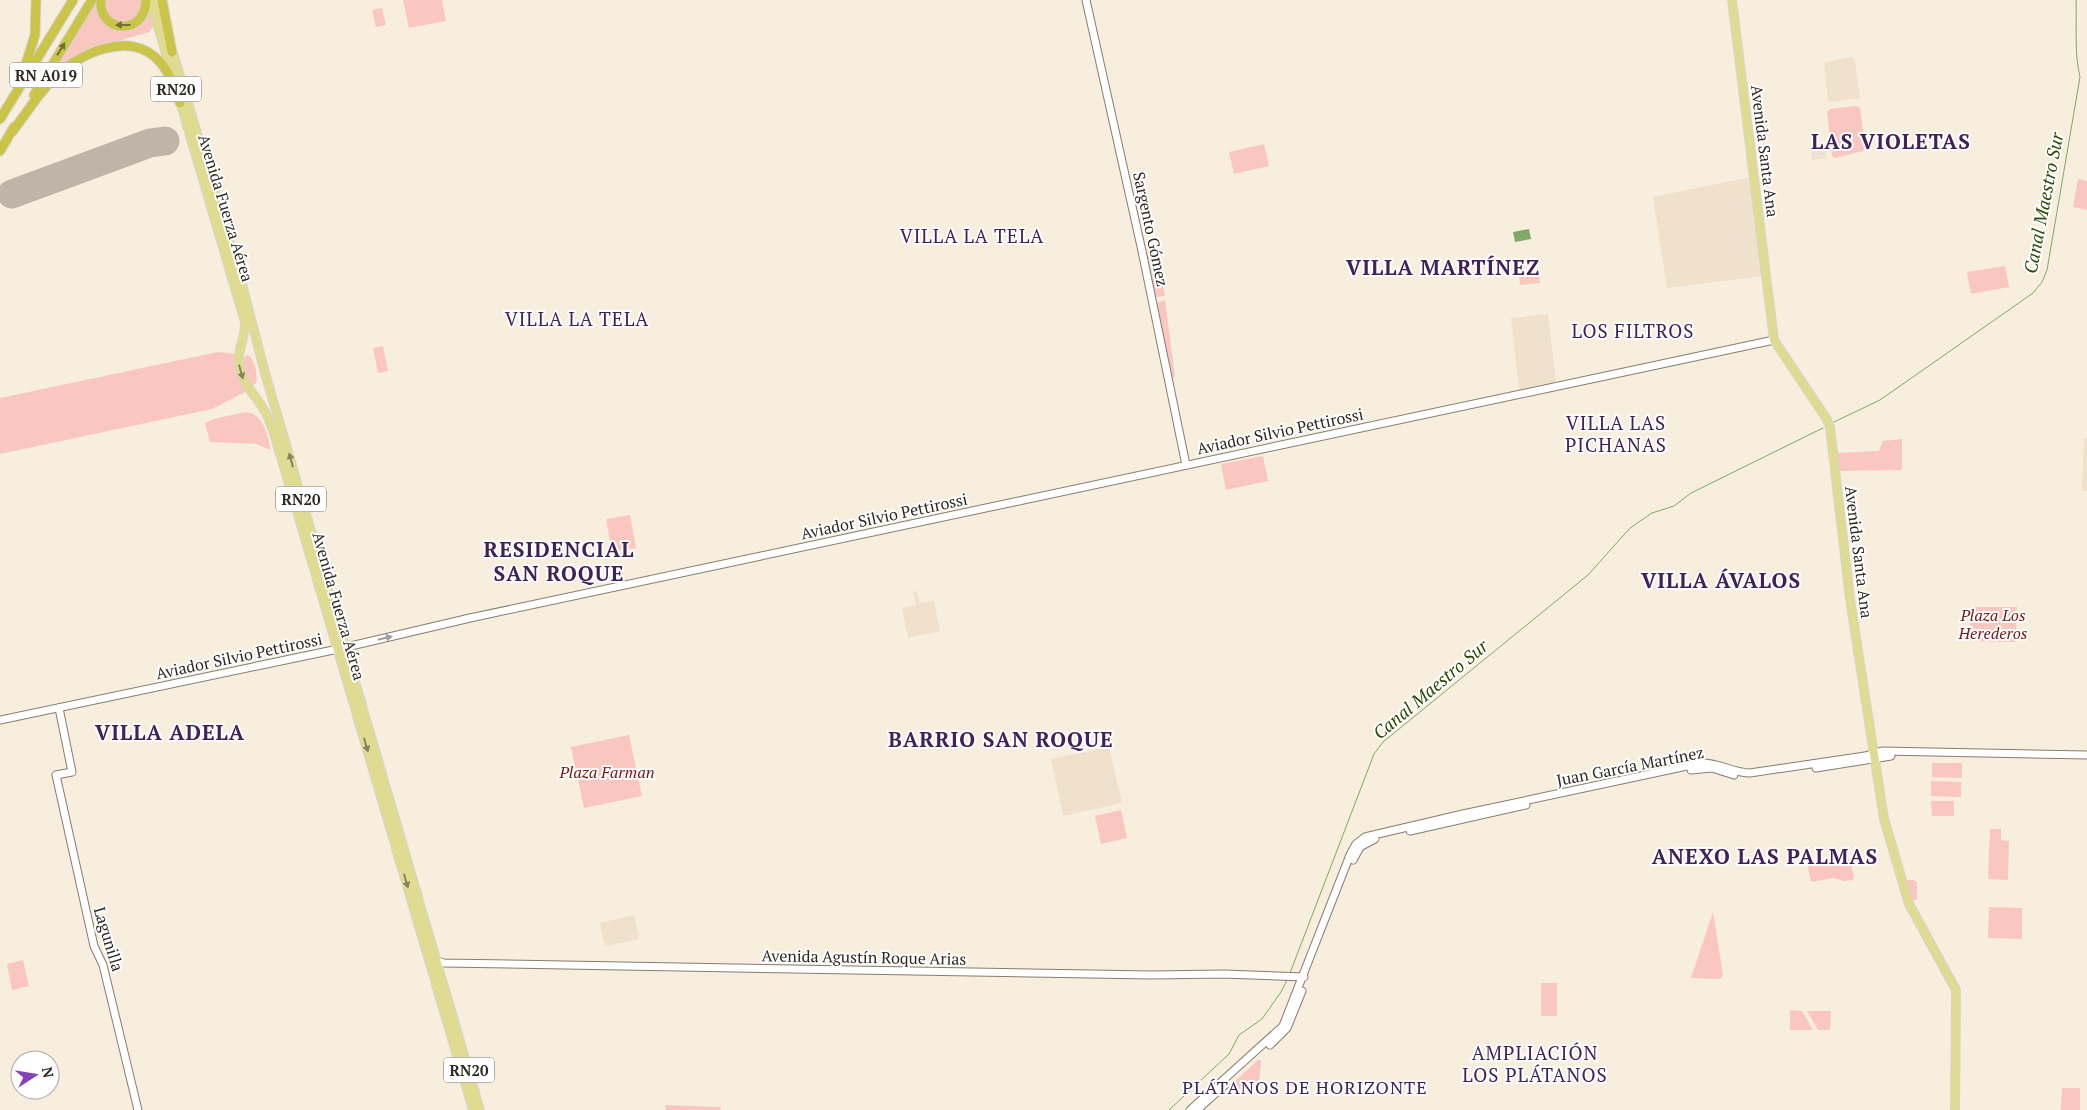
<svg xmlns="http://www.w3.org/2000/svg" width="2087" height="1110" font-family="'PT Serif',serif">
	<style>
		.built { fill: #efe1cb }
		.green { fill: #fac7c0 }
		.water { fill: #81a867 }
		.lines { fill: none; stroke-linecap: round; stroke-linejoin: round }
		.stream { stroke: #81a867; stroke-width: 1 }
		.runway { stroke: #beb5a8; stroke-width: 29 }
		.secondary-casing { stroke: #867d6f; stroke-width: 9 }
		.primary-casing { stroke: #d5d4d3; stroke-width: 10 }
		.highway-casing { stroke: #d5d4d3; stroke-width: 11 }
		.secondary { stroke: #fff; stroke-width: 7 }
		.primary { stroke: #dfdc92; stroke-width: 8 }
		.highway { stroke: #cac549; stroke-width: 9 }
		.oneway { fill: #746f34 }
		.oneway2 { fill: #86825a }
		.oneway3 { fill: #a09f9c }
		.labels { text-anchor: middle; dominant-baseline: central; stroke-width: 4; stroke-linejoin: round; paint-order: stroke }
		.shield { fill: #fff; stroke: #6c6965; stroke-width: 1 }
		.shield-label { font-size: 15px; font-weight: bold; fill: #2d2923 }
		.street-label { font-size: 16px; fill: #2d2923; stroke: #fff }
		.park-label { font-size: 16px; font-style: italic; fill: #771714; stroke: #fff }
		.water-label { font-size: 18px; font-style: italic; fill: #274a00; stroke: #fff }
		.neighbourhood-label { font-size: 18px; letter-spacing: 1px; fill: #412159; stroke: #fff }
		.quarter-label { font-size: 19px; letter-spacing: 1px; fill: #412159; stroke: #fff }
		.district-label { font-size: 21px; font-weight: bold; letter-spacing: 1px; fill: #412159; stroke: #fff }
	</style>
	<rect width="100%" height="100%" fill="#f8eede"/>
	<g class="built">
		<polygon points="1852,57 1855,61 1860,98 1830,102 1828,100 1824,64 1826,62"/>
		<polygon points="1825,147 1826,158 1812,160 1811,149"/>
		<polygon points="1751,177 1763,276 1667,288 1653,197"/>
		<polygon points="1548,314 1556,382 1519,390 1511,318"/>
		<polygon points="2084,438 2087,438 2087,491 2082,491"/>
		<polygon points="917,591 920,603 934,601 940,631 908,638 902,608 916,605 913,592"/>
		<polygon points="1109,747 1122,803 1063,816 1051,759"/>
		<polygon points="634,915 639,939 605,946 600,923"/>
	</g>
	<g class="green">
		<polygon points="98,0 115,28 147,12 149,12 153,27 149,32 102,46 51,76"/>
		<polygon points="104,0 142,0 141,9 136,20 120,24 106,14"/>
		<polygon points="403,0 442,0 446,21 409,28"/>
		<polygon points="382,8 386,25 376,27 372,10"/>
		<polygon points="1856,106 1860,108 1865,147 1863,151 1835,158 1832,156 1827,112 1830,109"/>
		<polygon points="1264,144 1269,166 1234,174 1229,152"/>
		<polygon points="2078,179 2087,181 2087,210 2073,207"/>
		<polygon points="1146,252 1153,252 1157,255 1165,296 1155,297"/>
		<polygon points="2005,266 2009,287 1971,294 1967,272"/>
		<polygon points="1539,272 1540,283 1520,285 1519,274"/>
		<polygon points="1165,300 1175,377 1171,377 1155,303"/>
		<polygon points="383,346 388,371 378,373 373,348"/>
		<polygon points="218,352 236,354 238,377 247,391 212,409 0,454 0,398"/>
		<path d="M248,355C255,360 258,375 256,383L252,386C244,379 241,365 245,356Z"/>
		<path d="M246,412C265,414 267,436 271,450L256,444L210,442L205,423L213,419Z"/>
		<polygon points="1902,439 1902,470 1836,471 1835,453 1879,451 1883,441"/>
		<polygon points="1263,456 1268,481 1226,490 1221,464"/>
		<polygon points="630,515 636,548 612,552 606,519"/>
		<polygon points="1971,607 2017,607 2016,642 1970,641"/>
		<polygon points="629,735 642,796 584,808 571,747"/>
		<polygon points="1932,763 1962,763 1962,778 1932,777"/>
		<polygon points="1931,781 1961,782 1961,797 1931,796"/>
		<polygon points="1931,801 1954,801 1954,816 1932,816"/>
		<polygon points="1121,810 1127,838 1101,844 1095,816"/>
		<polygon points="1990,829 2001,829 2001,840 2009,841 2008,880 1988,879"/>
		<polygon points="1848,856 1854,875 1853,880 1844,881 1834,878 1811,882 1807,862"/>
		<polygon points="1904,880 1914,880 1915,882 1917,882 1917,900 1912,900"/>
		<polygon points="1989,907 2022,908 2022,939 1988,938"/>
		<polygon points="1713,912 1723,975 1720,979 1691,978"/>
		<polygon points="23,960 29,986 12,990 7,964"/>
		<rect x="1541" y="983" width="16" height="33"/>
		<polygon points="1790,1010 1802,1011 1813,1030 1790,1030"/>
		<polygon points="1807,1011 1831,1011 1830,1030 1818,1030"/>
		<polygon points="1258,1060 1261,1060 1259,1086 1256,1089 1236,1089 1233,1083"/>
		<polygon points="2062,1088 2080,1088 2080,1110 2061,1110"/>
		<polygon points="665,1105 720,1107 721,1110 666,1110"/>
	</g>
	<polygon class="water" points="1529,229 1531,239 1515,242 1513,232"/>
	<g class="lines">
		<g class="stream">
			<path d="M1834,422L1880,400L2033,293L2042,282L2047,270L2080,77C2074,52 2077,26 2076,0"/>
			<polyline points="1290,973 1374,754 1383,742 1588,575 1630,528 1652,513 1674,506 1691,493 1823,428"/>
			<polyline points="1169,1110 1229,1054 1239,1035 1262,1019 1281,992 1288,978"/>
		</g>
		<polyline class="runway" points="12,194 150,143 165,141"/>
		<defs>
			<g id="secondary">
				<polyline points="1086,0 1142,251 1186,465"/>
				<polyline points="59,708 72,772 56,775 94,946 103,965 138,1110"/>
				<polyline points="0,720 338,649 470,618 1774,340"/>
				<polyline points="1816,768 1891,756"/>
				<polyline points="1691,770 1712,768 1734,775"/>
				<polyline points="1410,831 1526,805"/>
				<polyline points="1353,860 1360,847 1375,839"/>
				<polyline points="433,960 444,963 1151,975 1224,974 1304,977"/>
				<polyline points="1270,1045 1287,1028 1302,991"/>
				<path d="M1190,1110L1283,1026L1350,855L1356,844L1365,837L1463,814L1701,763C1718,762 1733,773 1750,773L1865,756L1882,751L2087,755"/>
				<polyline points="1197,1110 1225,1085"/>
			</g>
			<g id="primary">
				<polyline points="150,0 174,80"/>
				<polyline points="157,0 162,16"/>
				<polyline points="1732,0 1774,340 1826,418 1830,427 1850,599 1884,819 1909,904 1956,990 1955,1110"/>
				<polyline points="171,46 242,284 265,373 480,1110"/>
				<path d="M179,98L245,322C246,337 237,349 239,364C241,382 254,393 263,408C268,416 271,425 274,433L473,1110"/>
			</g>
			<g id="highway">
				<path d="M101,0C98,33 145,37 146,0"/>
				<polyline points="162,0 172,52"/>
				<polyline points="24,70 35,35 36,0"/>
				<polyline points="34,95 92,0"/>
				<polyline points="0,119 73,0"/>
				<path d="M12,132C25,115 37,96 52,80C77,54 131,28 160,62C170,73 175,89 180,103"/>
				<polyline points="0,151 14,127"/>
			</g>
		</defs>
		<use href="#secondary" class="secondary-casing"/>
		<use href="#primary" class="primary-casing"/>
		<use href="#highway" class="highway-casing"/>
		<use href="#secondary" class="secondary"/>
		<use href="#primary" class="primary"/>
		<use href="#highway" class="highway"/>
	</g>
	<defs><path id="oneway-solid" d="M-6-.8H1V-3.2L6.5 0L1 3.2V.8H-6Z" transform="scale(1.25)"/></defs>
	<g class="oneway">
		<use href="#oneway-solid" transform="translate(123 25) rotate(-180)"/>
		<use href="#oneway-solid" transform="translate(61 49) rotate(-58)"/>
	</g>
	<g class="oneway2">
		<use href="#oneway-solid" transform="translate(241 372) rotate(74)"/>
		<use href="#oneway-solid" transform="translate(291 460) rotate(-105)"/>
		<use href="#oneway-solid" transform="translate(366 745) rotate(74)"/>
		<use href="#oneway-solid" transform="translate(406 881) rotate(74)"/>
	</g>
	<use class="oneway3" href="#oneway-solid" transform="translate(385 638) rotate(-13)"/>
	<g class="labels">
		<g class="shield">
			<rect x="10" y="62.5" width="72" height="25" rx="4"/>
			<rect x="151" y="76.5" width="50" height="25" rx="4"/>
			<rect x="276" y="486.5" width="50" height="25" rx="4"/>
			<rect x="444" y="1057.5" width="50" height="25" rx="4"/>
		</g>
		<g class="shield-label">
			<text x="46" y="75">RN A019</text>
			<text x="176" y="89">RN20</text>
			<text x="301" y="499">RN20</text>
			<text x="469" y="1070">RN20</text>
		</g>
		<g class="street-label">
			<text transform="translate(1765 151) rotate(83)">Avenida Santa Ana</text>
			<text transform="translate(226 208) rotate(73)">Avenida Fuerza Aérea</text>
			<text transform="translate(1151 229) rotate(78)">Sargento Gómez</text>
			<text transform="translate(1280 431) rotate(-12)">Aviador Silvio Pettirossi</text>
			<text transform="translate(884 516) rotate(-12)">Aviador Silvio Pettirossi</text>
			<text transform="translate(1859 552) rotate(83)">Avenida Santa Ana</text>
			<text transform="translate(339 606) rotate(74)">Avenida Fuerza Aérea</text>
			<text transform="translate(239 656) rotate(-12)">Aviador Silvio Pettirossi</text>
			<text transform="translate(1630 766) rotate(-11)">Juan García Martínez</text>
			<text transform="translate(109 939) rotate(73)">Lagunilla</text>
			<text transform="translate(864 957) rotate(1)">Avenida Agustín Roque Arias</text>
		</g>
		<g class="park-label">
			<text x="1993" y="615">Plaza Los<tspan x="1993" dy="18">Herederos</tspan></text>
			<text x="607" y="772">Plaza Farman</text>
		</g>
		<g class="water-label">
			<text transform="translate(2043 203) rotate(-79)">Canal Maestro Sur</text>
			<text transform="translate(1430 689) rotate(-40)">Canal Maestro Sur</text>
		</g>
		<g class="neighbourhood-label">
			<text x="1305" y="1087">PLÁTANOS DE HORIZONTE</text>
		</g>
		<g class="quarter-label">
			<text x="972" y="235">VILLA LA TELA</text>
			<text x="577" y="318">VILLA LA TELA</text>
			<text x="1633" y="330">LOS FILTROS</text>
			<text x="1616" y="422">VILLA LAS<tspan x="1616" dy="22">PICHANAS</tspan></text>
			<text x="1535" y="1052">AMPLIACIÓN<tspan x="1535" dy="22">LOS PLÁTANOS</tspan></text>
		</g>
		<g class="district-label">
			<text x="1891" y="141">LAS VIOLETAS</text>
			<text x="1443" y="267">VILLA MARTÍNEZ</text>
			<text x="559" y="549">RESIDENCIAL<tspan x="559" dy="24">SAN ROQUE</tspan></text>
			<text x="1721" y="580">VILLA ÁVALOS</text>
			<text x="170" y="732">VILLA ADELA</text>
			<text x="1001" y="739">BARRIO SAN ROQUE</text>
			<text x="1765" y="856">ANEXO LAS PALMAS</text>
		</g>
	</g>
	<g transform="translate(35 1075) rotate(78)"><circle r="24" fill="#ffffff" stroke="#aba9a7"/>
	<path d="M0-4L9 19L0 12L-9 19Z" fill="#8541b5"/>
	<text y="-8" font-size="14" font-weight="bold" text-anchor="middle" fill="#2d2923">N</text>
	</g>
</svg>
